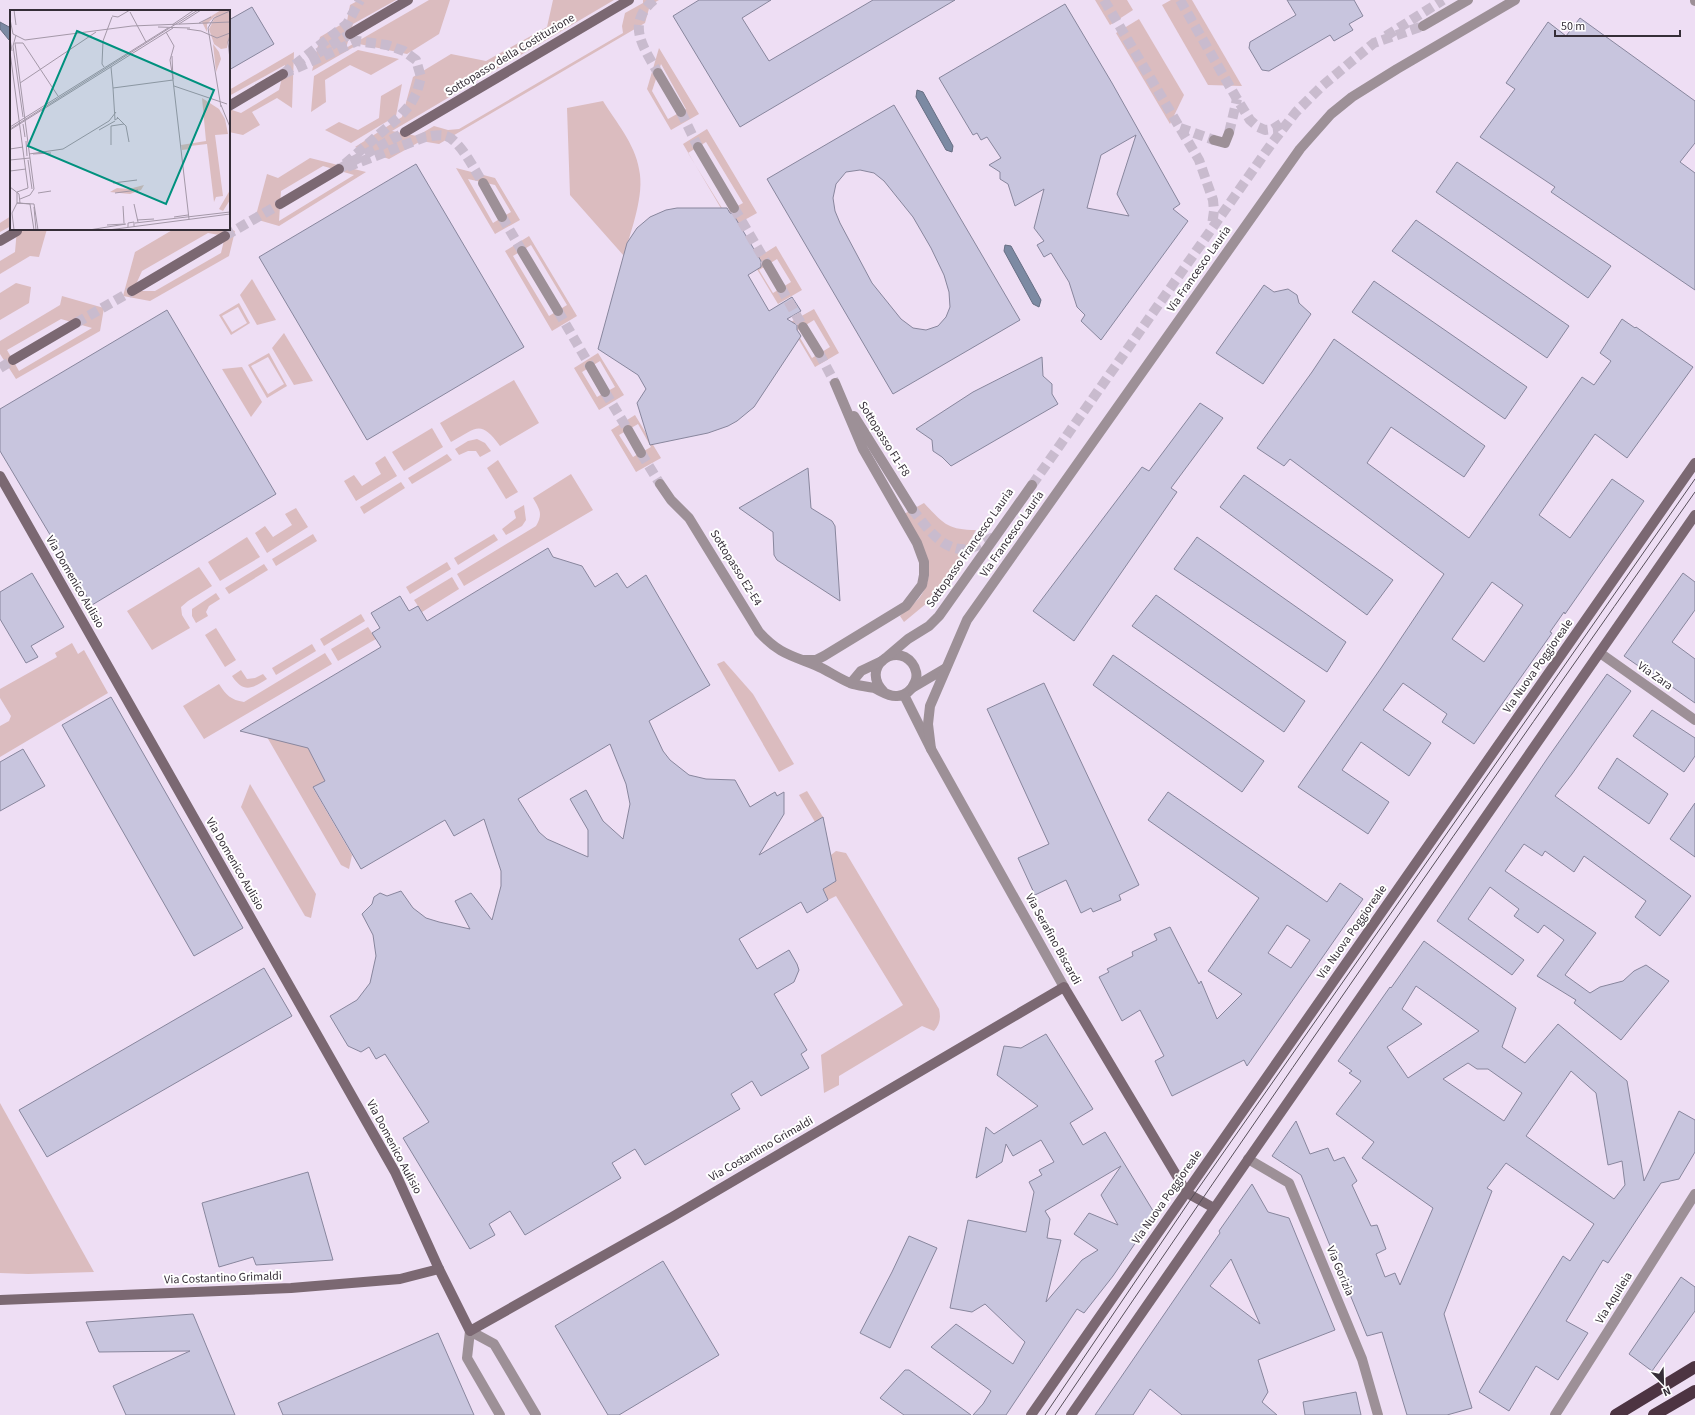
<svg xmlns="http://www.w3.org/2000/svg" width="1695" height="1415" font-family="'Source Sans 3',sans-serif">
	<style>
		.green { fill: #dbbcbf; fill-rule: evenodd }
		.water { fill: #7c8aa3; stroke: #676e83 }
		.building { fill: #c8c5de; stroke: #88869d; fill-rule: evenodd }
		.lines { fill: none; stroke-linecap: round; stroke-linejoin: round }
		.street-tunnel { stroke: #c9bbce; stroke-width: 10; stroke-dasharray: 10 5; stroke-linecap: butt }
		.secondary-tunnel { stroke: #c9bbce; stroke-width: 10; stroke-dasharray: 10 5; stroke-linecap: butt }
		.street { stroke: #9d9097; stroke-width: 10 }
		.secondary { stroke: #7b6872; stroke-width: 10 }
		.highway { stroke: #4d3442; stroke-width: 12 }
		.tram { stroke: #574e5a; stroke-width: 1 }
		.labels { text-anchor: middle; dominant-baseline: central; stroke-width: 4; stroke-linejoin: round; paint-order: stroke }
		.street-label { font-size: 12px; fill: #352e37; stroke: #fff }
		.inset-road { fill: none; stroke: #a498a8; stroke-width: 1 }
		.view { fill: #00917e; fill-opacity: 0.15; stroke: #00917e; stroke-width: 2 }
		.inset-edge { fill: none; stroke: #352e37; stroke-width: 2 }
	</style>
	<rect width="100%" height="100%" fill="#eedef4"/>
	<g class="green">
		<polygon points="359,0 396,0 353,24 346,48 429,0 450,0 439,34 407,54 359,44 312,71 320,37 347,21 350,5"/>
		<polygon points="553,0 614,0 392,131 417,136 434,126 448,130 459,129 623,33 622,26 625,13 643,3 643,0 659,0 650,5 645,23 439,144 421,141 389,159 355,147 402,117 413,77 451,54 486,61 547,27"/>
		<polygon points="1095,0 1127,0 1133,10 1110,25"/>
		<polygon points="1171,0 1192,0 1242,86 1208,85 1162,5"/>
		<polygon points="1139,19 1184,95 1170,124 1116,33"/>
		<path d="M659,48L699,114L671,130L647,89ZM661,64L686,109L668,119L652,91Z"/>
		<polygon points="358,50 399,59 371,75 350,65 325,80 326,102 311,112 314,76"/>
		<polygon points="294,52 292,108 277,98 252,112 260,125 243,135 229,132 229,109 241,113 279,90 285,65 229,96 229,90"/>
		<polygon points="402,84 396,116 351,143 325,130 339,122 358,130 379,118 381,96"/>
		<path d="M603,101C616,122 635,144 639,169C645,195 631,230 624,256L570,195L567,108Z"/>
		<path d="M707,129L757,213L732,227L683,144ZM706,142L743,203L725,213L688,153Z"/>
		<path d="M310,158L366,172L279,226L255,219L267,174L278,178ZM323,166L354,175L279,221L281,191Z"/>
		<path d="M456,168L495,178L520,220L495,234ZM468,179L495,185L511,212L493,223Z"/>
		<polygon points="11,216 11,226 0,232 0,223"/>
		<polygon points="17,229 47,229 39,257 30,256 0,274 0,261 15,252"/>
		<path d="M174,229H229L235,231L229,256L150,301L123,296L135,252ZM208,233L225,236L221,253L155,291H133L142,271Z"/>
		<path d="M529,236L577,316L552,331L505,251ZM531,245L567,305L549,316L513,256Z"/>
		<path d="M776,246L802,290L778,304L752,261ZM777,259L791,282L773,293L759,270Z"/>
		<polygon points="252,279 276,320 257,325 240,295"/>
		<polygon points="16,283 31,287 29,303 0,320 0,293"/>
		<path d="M62,296L104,308L100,331L16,379L0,354V341L60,305ZM61,319L92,328L19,371L7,350Z"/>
		<path d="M239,303L250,323L231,335L219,315ZM238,307L247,323L232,332L222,316Z"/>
		<path d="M814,309L839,353L815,367L789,323ZM814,320L830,347L812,358L796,331Z"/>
		<polygon points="284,333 313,381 294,385 272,348"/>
		<path d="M269,353L287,386L267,398L248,365ZM268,357L284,384L268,394L251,366Z"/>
		<path d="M598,353L624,395L599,410L574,368ZM600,361L615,387L597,397L582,372Z"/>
		<polygon points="242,367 262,402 251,417 222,369"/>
		<path d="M514,380L539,423L500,446C480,419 477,428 451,442L440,423Z"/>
		<path d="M635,415L661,458L636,472L611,430ZM638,424L651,447L633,457L619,435Z"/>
		<polygon points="432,428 443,447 404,471 392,452"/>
		<polygon points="477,439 485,443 491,451 480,457 476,451 468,451 459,455 455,449 468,441"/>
		<polygon points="447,454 452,460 412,484 408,478"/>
		<polygon points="385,456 397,476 356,501 344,481 354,475 362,486 381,474 375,463"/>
		<polygon points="498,460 518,492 506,499 487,468"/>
		<path d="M571,474L593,510L464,586L457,574L536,526C543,514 540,510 533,498Z"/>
		<polygon points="401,482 405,488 364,514 360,507"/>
		<path d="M924,503C943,523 947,530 976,530L948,580L933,598L904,622L900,616C907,609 917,602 922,594C940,567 917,537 904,514Z"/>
		<polygon points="524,505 526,520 522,526 506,535 502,529 516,518 514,511"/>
		<polygon points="296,508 308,527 267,553 255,533 265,526 273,537 292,525 285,514"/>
		<polygon points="313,534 317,541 276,566 272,559"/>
		<polygon points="494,534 498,540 458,565 454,558"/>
		<polygon points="247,537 260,557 220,581 208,562"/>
		<polygon points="447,562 451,569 410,594 406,587"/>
		<polygon points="264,564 268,570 229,594 225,588"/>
		<polygon points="199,567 212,586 188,601 181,607 182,615 190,628 152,650 127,611"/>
		<polygon points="452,577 459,589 422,612 414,600"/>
		<polygon points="216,593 220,599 209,606 206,612 208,616 196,623 192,616 192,609"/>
		<polygon points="361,614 365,621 324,646 320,639"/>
		<polygon points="368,627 376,639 338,661 331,649"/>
		<polygon points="216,628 236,660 225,667 205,635"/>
		<polygon points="72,643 78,654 84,650 108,693 0,757 0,726 9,721 11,716 0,698 0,689 57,657 55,653"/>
		<polygon points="312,644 316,651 276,675 272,668"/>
		<path d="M325,653L332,664L204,739L183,706L219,684C226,695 231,700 244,702Z"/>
		<polygon points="724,661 753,694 794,764 779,772 717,664"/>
		<path d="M241,670L247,679L255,678L263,674L267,679C252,689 243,693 232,676Z"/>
		<polygon points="267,737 308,748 325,781 313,788 352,855 349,869 341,865"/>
		<polygon points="250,784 316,894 311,918 305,916 241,807"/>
		<polygon points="807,791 823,817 815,822 799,795"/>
		<path d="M836,851L846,853L939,1009C941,1018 940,1024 934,1031L922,1026L839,1076V1085L824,1093L821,1055L903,1005L836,896L828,900L823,889L836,881L831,855Z"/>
		<polygon points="0,1103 94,1272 28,1274 0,1273"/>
	</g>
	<g class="water">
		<polygon points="0,22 11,28 11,36 9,40 0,29"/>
		<polygon points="917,90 923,92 953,146 952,152 946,150 916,97"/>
		<polygon points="1005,245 1011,246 1041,300 1039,307 1033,304 1004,251"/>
	</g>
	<g class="building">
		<polygon points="699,0 771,0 742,18 769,61 873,0 955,0 740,127 673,16"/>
		<polygon points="1287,0 1354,0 1363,16 1349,24 1353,30 1334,41 1330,35 1269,71 1262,70 1249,48 1250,42 1296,15"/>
		<path d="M1065,4L1112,83L1180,204L1173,209L1188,221L1101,340L1081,321L1085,315L1077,307L1069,282L1051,253L1044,257L1037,245L1044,241L1034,228L1044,189L1015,206L1008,184L1000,179V172L989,165L1001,158L987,137L981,140L977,133L973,135L939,78ZM1136,135L1117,194L1129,216L1087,208L1101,155Z"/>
		<polygon points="252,7 274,44 229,70 229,20"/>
		<polygon points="1580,18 1695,101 1695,143 1680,162 1695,173 1695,290 1551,192 1555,187 1480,137 1515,89 1506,83 1548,22 1566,36"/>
		<path d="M894,105L1020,320L893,394L767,179ZM860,170L874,173L884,181L913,217L931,248L944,275L949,292L950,307L946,317L938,326L926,330L913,328L901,319L872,283L840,223L835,211L833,198L836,184L846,172Z"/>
		<polygon points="1457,162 1611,266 1588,298 1436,192"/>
		<polygon points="416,164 524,347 367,440 259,257"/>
		<polygon points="677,208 727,208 730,213 733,214 761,261 761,267 748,275 769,311 792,297 801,311 787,319 797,325 797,330 801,336 754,407 737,421 728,426 708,433 650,445 637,403 646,389 638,375 598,349 627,243 637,228 650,217 666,210"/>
		<polygon points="1416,220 1569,326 1547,358 1392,251"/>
		<polygon points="1374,281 1527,387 1505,419 1352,312"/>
		<polygon points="1264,285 1274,292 1288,289 1297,295 1299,303 1311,314 1263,384 1216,353"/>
		<polygon points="167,310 276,494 92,605 0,451 0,409"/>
		<path d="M1622,319L1635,328L1636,327L1693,367L1627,458L1595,434L1539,515L1570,538L1612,479L1644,501L1565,614L1564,612L1550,632L1552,633L1474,744L1442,722L1447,714L1403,683L1383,710L1431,743L1409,776L1361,742L1342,770L1389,802L1368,834L1298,787L1381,668L1444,574L1290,459L1284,466L1257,448L1312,372L1334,339L1485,446L1464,477L1391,427L1367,463L1469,538L1582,377L1594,385L1611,361L1600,353ZM1492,582L1523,605L1484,662L1452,639Z"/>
		<polygon points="1042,357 1043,376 1052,384 1052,394 1058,404 951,466 942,457 933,451 932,440 916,429 973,392"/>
		<polygon points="1200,403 1223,418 1171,488 1177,492 1074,641 1033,611 1142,467 1149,471"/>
		<polygon points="808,468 811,508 832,521 835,526 840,601 777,560 774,555 773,532 739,508"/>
		<polygon points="1244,475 1393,580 1367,615 1220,507"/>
		<polygon points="1197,537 1346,642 1327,672 1174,569"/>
		<path d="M548,548L553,557L582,566L595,587L617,573L627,588L646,575L710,685L649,721L663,751L670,760L689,775L706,779L735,780L750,807L775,792L777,796L784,792V814L759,855L823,817L836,881L823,889L828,900L807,913L801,902L739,939L757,969L789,950L797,964L799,970L794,982L774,994L807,1050L801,1054L809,1068L761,1096L752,1081L731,1094L740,1109L645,1165L635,1149L612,1163L621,1178L525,1235L510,1211L489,1224L495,1235L470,1249L403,1138L429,1122L385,1054L376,1059L369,1047L361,1052L348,1046L330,1016L357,1000L370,983L376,956L373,935L362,914L372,904L374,897L380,893L387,896L401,891L413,908L426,918L439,922L470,929L455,901L471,893L492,920L501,886V871L484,819L454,836L445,820L361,869L313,787L325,781L308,748L240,731L381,647L372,633L380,628L371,613L400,596L409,611L418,606L427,621ZM610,744L626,784L630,804L623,839L603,821L586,790L570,799L588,830V857L547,839L539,832L518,799Z"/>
		<polygon points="32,573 64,627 31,646 38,657 26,663 0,619 0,592"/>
		<polygon points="1683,573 1695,582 1695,610 1672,642 1695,659 1695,703 1651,672 1650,674 1624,656"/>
		<polygon points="1156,595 1305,701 1284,732 1132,626"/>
		<polygon points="1113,655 1264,761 1242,792 1093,685"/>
		<polygon points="1607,674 1631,691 1572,774 1555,796 1691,896 1660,936 1635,917 1646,901 1584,856 1574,872 1545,851 1542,856 1524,844 1505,871 1596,933 1565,975 1590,993 1600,987 1623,981 1634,971 1646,965 1669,981 1621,1040 1574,1003 1576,1000 1537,976 1564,940 1544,925 1538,933 1514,916 1519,909 1490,887 1468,919 1524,960 1512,975 1437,921 1549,756"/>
		<polygon points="1044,683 1139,885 1119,895 1121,900 1093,912 1091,908 1081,913 1066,880 1035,895 1018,858 1049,844 987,709"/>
		<polygon points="111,697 243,928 194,956 62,725"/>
		<polygon points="1652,710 1695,738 1695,756 1684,772 1633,736"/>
		<polygon points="23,749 45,786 0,811 0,762"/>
		<polygon points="1617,758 1668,794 1649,824 1598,788"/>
		<path d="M1168,792L1327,902L1340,883L1363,899L1247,1066L1244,1060L1172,1096L1155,1061L1164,1056L1140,1010L1122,1021L1099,977L1109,972L1107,969L1133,956L1132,952L1157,940L1154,934L1170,927L1199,984L1201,981L1217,1019L1242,994L1208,971L1259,898L1148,820ZM1287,925L1310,940L1291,968L1268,953Z"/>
		<polygon points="1695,803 1695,857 1670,839"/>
		<path d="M1424,941L1516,1008L1502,1047L1525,1063L1558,1024L1627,1081L1644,1181L1679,1111L1695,1120V1152L1679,1179L1661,1183L1608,1263L1603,1260L1566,1321L1588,1333L1558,1380L1536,1366L1509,1411L1479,1392L1563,1256L1570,1261L1594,1224L1506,1163L1487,1188L1492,1191L1444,1314L1472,1408L1447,1415H1407L1382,1332L1367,1336L1301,1175L1272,1156L1296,1121L1310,1154L1328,1148L1334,1161L1344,1157L1357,1181L1352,1185L1371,1226L1377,1225L1386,1249L1376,1254L1385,1277L1395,1273L1400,1285L1433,1208L1362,1158L1374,1142L1336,1114L1361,1081L1349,1073L1352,1071L1338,1061L1390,987L1391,988ZM1416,986L1479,1031L1408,1078L1387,1047L1422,1024L1402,1009ZM1468,1063L1477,1069H1488L1522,1093L1504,1121L1443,1079ZM1571,1071L1596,1093L1608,1165L1622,1161L1625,1185L1614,1199L1526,1136Z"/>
		<polygon points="264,968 292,1016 47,1157 19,1110"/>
		<path d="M1046,1034L1093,1109L1070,1123L1083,1145L1105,1132L1155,1214L1113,1276L1084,1313L1077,1309L1006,1415H973L983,1404L991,1391L931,1347L956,1324L1013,1364L1025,1342L985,1304L972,1312L950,1308L968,1220L1026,1232L1034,1192L1029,1182L1042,1175L1039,1170L1054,1162L1041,1140L1013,1156L1006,1144L1002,1162L976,1178L986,1127L994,1134L1038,1106L997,1075L1004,1046L1021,1048ZM1121,1166L1101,1195L1118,1225L1089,1213L1074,1234L1098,1250L1082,1260L1046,1302L1061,1240L1047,1238L1050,1219L1045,1211Z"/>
		<polygon points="308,1172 333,1260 256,1265 253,1257 219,1267 202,1203"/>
		<path d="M1252,1184L1268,1212L1289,1218L1335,1330L1258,1360L1268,1392L1262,1402L1277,1415H1182L1150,1389L1133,1415H1095L1220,1233L1219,1231ZM1231,1259L1260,1324L1210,1286Z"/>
		<polygon points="909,1236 937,1248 890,1348 860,1333 892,1272"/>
		<polygon points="663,1261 719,1355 619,1415 608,1415 555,1326"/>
		<polygon points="1681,1277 1695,1287 1695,1311 1652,1371 1629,1354"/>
		<polygon points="193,1314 235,1415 126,1415 113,1386 190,1351 99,1352 86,1322"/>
		<polygon points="438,1333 474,1415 283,1415 278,1403"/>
		<polygon points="905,1370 909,1370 971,1415 904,1415 880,1398"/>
		<polygon points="1356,1392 1361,1415 1305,1415 1303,1402"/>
	</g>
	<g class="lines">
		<g class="street-tunnel">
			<path d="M654,0C625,24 644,48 658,73"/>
			<polyline points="1104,0 1199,160 1213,200 1214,211 1212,225"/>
			<polyline points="1180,0 1237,99 1250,120 1258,127 1265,130 1273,129 1284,122"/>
			<polyline points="1386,36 1443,0"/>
			<polyline points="283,74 357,41 387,45 404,51 416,60 421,77 417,92 410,105 399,117 339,169"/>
			<polyline points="681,112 698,147"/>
			<polyline points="1180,128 1214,140"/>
			<polyline points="1229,133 1237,99"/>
			<path d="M347,167L425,137C431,136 440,134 446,136C460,140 475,171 483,183"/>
			<polyline points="734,208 767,264"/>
			<polyline points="502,217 522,251"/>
			<polyline points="781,288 803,327"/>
			<polyline points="558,311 590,366"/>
			<polyline points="819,353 835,383"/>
			<polyline points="605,392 628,430"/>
			<polyline points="641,453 660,484"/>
			<polyline points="1032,485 1272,143 1296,112 1322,86 1352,61 1374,43 1423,26"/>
			<path d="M912,509C926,526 942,552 968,549C977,547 987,540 996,536"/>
		</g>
		<g class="secondary-tunnel">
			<polyline points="318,53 350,34"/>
			<polyline points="283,74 347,24 360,0"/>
			<polyline points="339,169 405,132"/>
			<polyline points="225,236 280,204"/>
			<polyline points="76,323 132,291"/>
			<polyline points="0,368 13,360"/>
		</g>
		<g class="street">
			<polyline points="1695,0 1695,1"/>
			<polyline points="1423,26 1468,0"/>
			<polyline points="658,73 681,112"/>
			<polyline points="1214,140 1225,143 1229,133"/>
			<polyline points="698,147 734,208"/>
			<polyline points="483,183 502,217"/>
			<polyline points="522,251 558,311"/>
			<polyline points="767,264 781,288"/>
			<polyline points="803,327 819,353"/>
			<polyline points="590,366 605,392"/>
			<polyline points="854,416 912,509"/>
			<polyline points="628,430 641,453"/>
			<path d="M660,484L671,500L689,518L759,632C778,653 790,655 815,665C827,670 838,678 850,683C858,686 866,686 874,688C881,691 889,697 897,696C905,696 912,690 915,682C918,676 916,668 912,663C894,641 860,669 884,692"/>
			<polyline points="1600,653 1695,720"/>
			<polyline points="888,656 908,639 929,626 939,616 1032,485"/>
			<polyline points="804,660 816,660 824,656 906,606 922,585 924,575 924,562 917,543 863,449 835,383"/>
			<polyline points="851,683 861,671 882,661"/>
			<polyline points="912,688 946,668"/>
			<polyline points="904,695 931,749 1064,987"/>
			<polyline points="931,749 928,724 930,706 967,620 1300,149 1331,114 1352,97 1397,69 1515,0"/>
			<polyline points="1248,1159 1289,1183 1362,1359 1378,1415"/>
			<polyline points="500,1415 467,1358 470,1331 494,1344 536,1415"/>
			<polyline points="1555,1415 1695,1194"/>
		</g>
		<g class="secondary">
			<polyline points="350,34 408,0"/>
			<polyline points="229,106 283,74"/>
			<polyline points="405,132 629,0"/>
			<polyline points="280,204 339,169"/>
			<polyline points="0,241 17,231"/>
			<polyline points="132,291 225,236"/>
			<polyline points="13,360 76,323"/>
			<polyline points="0,476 395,1172 439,1269 470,1331 672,1217 1064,987 1187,1193"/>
			<polyline points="1187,1193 1214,1208"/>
			<polyline points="0,1300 291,1288 400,1279 439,1269"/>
			<polyline points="1031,1415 1695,463"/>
			<polyline points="1071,1415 1695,515"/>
		</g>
		<g class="highway">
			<polyline points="1616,1415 1695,1367"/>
			<polyline points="1654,1415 1695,1391"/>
		</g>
		<g class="tram">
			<polyline points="1045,1415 1193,1196 1695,479"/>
			<path d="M1055,1415C1265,1105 1479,798 1695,492"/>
		</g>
	</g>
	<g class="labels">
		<g class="street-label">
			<text transform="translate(510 55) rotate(-31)">Sottopasso della Costituzione</text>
			<text transform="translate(1199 269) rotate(-55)">Via Francesco Lauria</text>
			<text transform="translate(884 439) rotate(58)">Sottopasso F1-F8</text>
			<text transform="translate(1012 534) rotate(-55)">Via Francesco Lauria</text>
			<text transform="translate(970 548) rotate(-55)">Sottopasso Francesco Lauria</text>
			<text transform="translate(736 568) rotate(58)">Sottopasso E2-E4</text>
			<text transform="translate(75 582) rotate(60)">Via Domenico Aulisio</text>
			<text transform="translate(1538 666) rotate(-55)">Via Nuova Poggioreale</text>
			<text transform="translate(1655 676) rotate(35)">Via Zara</text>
			<text transform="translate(235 864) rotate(60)">Via Domenico Aulisio</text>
			<text transform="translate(1352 932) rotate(-55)">Via Nuova Poggioreale</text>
			<text transform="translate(1053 939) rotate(61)">Via Serafino Biscardi</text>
			<text transform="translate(394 1147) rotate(62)">Via Domenico Aulisio</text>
			<text transform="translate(761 1149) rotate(-30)">Via Costantino Grimaldi</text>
			<text transform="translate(1167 1197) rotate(-55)">Via Nuova Poggioreale</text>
			<text transform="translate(1340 1271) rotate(67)">Via Gorizia</text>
			<text transform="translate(223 1278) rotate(-2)">Via Costantino Grimaldi</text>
			<text transform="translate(1614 1298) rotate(-58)">Via Aquileia</text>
		</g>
	</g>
	<g transform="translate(10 10)">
		<rect width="220" height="220" fill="#eedef4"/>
		<path d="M211,0H220V23L217,38L211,39L204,34L199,19L206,5L197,14V22L192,12ZM203,34L209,42L211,49L206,62ZM192,88L209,99L215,109L218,124L205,125L213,186L206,187L204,192L197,134L180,136V139L172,140L171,135L196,131ZM134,175L131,180L120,184L100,182L107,178L119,179ZM220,180V190L213,201L209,199Z" fill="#dbbcbf"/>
		<path class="inset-road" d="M4,0L6,15M120,2L136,32M102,6L108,7L120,0M0,9L3,24L15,30L122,16L220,12M189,13L201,7M169,14L191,0M162,15L184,0M148,17L180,18M177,19L191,21L207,28L220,23M156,22L164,36L160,50L163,69M6,25L3,36L13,107M220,25L218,32L220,49M0,29L2,41M5,33L24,179L20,185L10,189M5,33H13L48,86M0,42L18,178L7,182V193M162,46L163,70M94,57L92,54L93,31L102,7M101,57L103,78L163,70L179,209M10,73L86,22M164,76L217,94M103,78L105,110L108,108M211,95L220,117M211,97L198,18L204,8L220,1M107,107L116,116L119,132M13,114L15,127M0,117L158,18M0,119L188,0M0,120L163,18M89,120L105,111M16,131L17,146M101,135V116L114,114M0,139L13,137M19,144L53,139L99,111L106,102M23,144L41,143M0,150L20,148M18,150L22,179M0,161L16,159M103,173L127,170M0,177L9,184L10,193M28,183L41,181M105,183L128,180M7,193L24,194L28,220M7,193L20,194L24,220M124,194L128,212M113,196L114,213M24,197L26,220M164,207L178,205M127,210L144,209M125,213L220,202M97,215L115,214M118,217V213L124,212V216M4,220L2,203L7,193M79,220L116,214M98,220L220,204"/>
		<path class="view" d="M67,21L204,80L156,194L18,136Z"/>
		<rect width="220" height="220" class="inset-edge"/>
	</g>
	<g transform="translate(1663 1383) rotate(157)" stroke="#ffffff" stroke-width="3" paint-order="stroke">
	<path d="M0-3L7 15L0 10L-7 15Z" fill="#352e37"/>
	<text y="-6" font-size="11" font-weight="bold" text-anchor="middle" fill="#352e37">N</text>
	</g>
	<path d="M1555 30v6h125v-6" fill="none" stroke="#352e37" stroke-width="2"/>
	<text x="1561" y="30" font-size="12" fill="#352e37" stroke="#ffffff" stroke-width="3" paint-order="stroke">50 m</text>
</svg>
